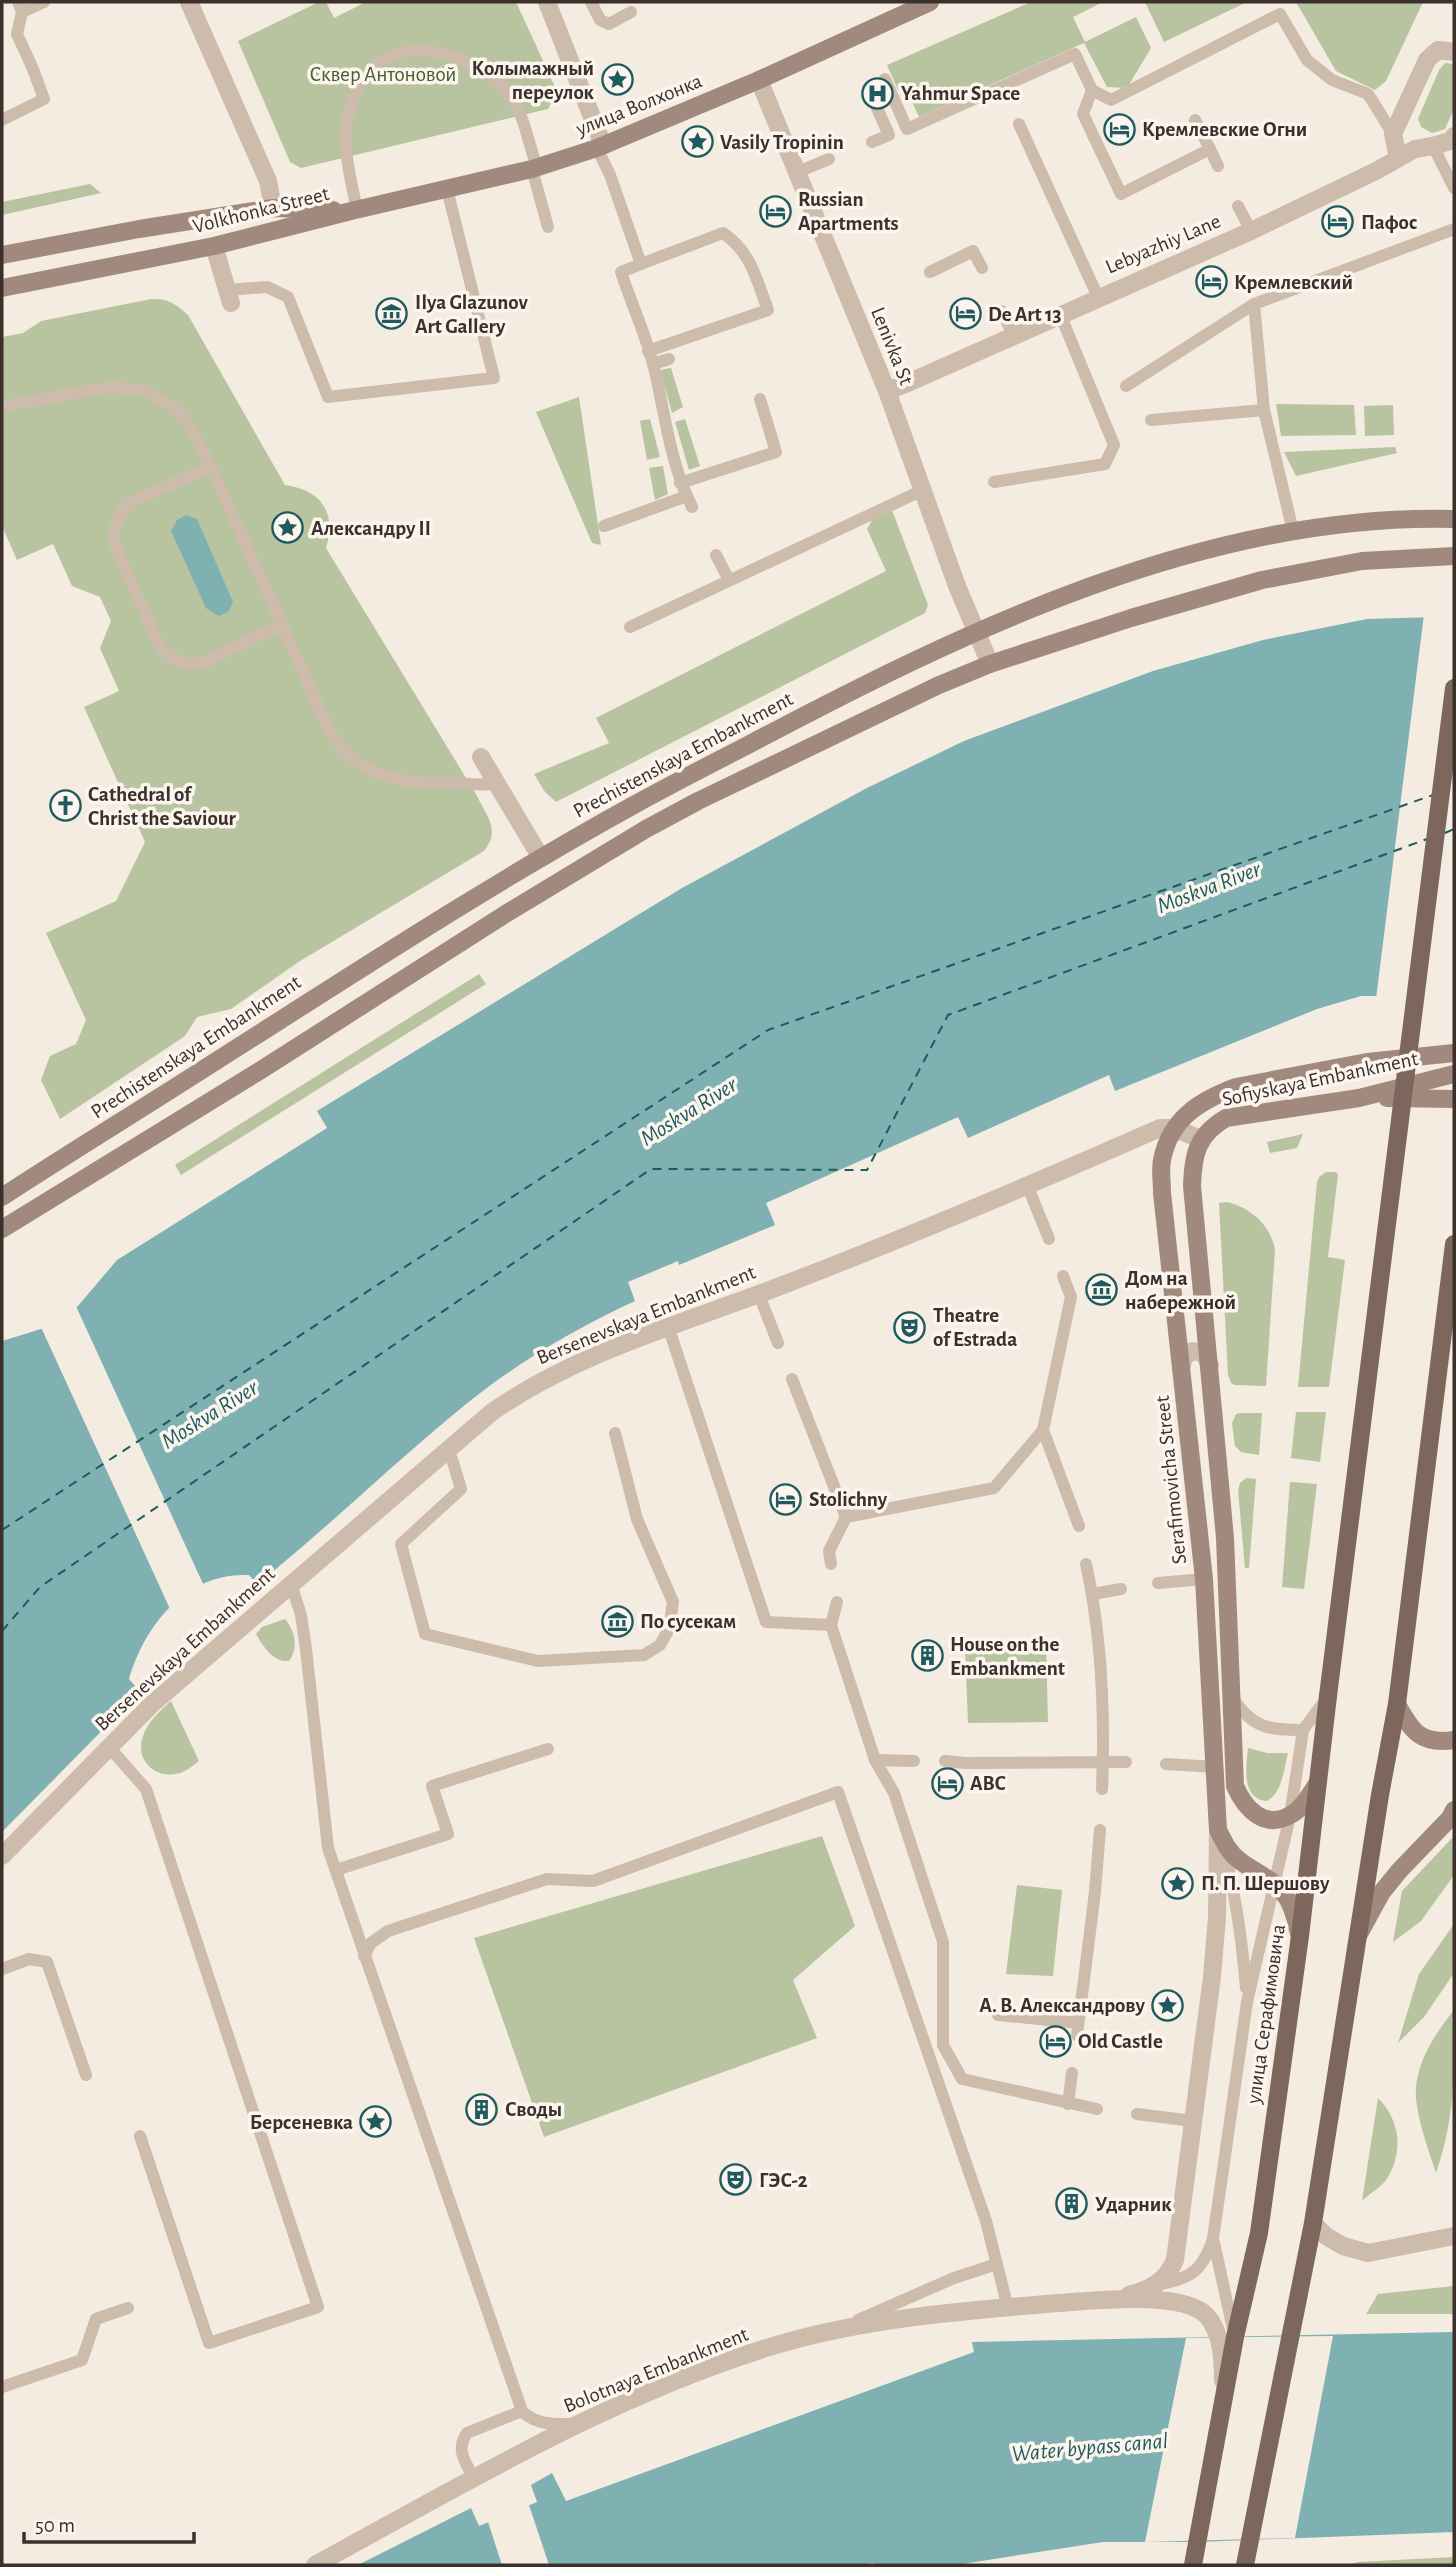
<svg xmlns="http://www.w3.org/2000/svg" width="1456" height="2567" font-family="'Alegreya Sans',sans-serif">
	<style>
		.green { fill: #b8c4a0 }
		.water { fill: #7fb0b2 }
		.pier { fill: #f4ebe1 }
		.lines { fill: none; stroke-linecap: round; stroke-linejoin: round }
		.ferry { stroke: #1f5a5e; stroke-width: 2; stroke-dasharray: 9 7; stroke-linecap: butt }
		.service { stroke: #cdbbac; stroke-width: 12 }
		.minor { stroke: #cdbbac; stroke-width: 18 }
		.tertiary { stroke: #cdbbac; stroke-width: 18 }
		.secondary { stroke: #a18a7d; stroke-width: 18 }
		.primary { stroke: #7d675c; stroke-width: 18 }
		.primary-bridge { stroke: #7d675c; stroke-width: 18 }
		.labels { text-anchor: middle; dominant-baseline: central; stroke-width: 7; stroke-linejoin: round; paint-order: stroke }
		.poi-label { font-size: 21px; font-weight: bold; fill: #3b302b; stroke: #fbf5ee; text-anchor: start }
		.park-label { font-size: 21px; fill: #4a5a2e; stroke: #fbf5ee }
		.street-label { font-size: 21px; fill: #3b302b; stroke: #fbf5ee }
		.water-label { font-size: 23px; font-style: italic; fill: #1f5a5e; stroke: #fbf5ee }
	</style>
	<rect width="100%" height="100%" fill="#f4ebe1"/>
	<g class="green">
		<polygon points="319,2 326,2 334,18 366,2 516,2 557,91 548,109 301,168 290,162 238,41"/>
		<polygon points="1031,2 1103,2 1073,17 1085,42 1136,17 1151,48 1127,88 1107,87 1084,43 919,117 905,87 898,90 887,65"/>
		<polygon points="1145,2 1247,2 1164,42"/>
		<polygon points="1296,2 1423,2 1386,81 1375,90 1336,71"/>
		<polygon points="1445,63 1454,64 1454,109 1445,129 1432,133 1421,127 1418,119 1439,70"/>
		<polygon points="90,184 101,193 2,215 2,202"/>
		<path d="M151,299C168,298 176,304 188,315L285,485C321,490 337,512 326,548L477,796C487,817 501,830 484,851L300,961L231,1009L197,1017L185,1036L60,1119L41,1080L50,1056L76,1044L86,1020L46,933L116,901L145,842L84,707L119,691L100,648L111,621L100,597L72,586L53,544L17,560L2,526V337L23,333L41,321Z"/>
		<polygon points="671,368 683,407 672,413 660,370"/>
		<polygon points="579,397 601,545 592,543 536,412"/>
		<polygon points="1276,404 1354,405 1356,435 1281,436"/>
		<polygon points="1393,405 1394,435 1365,436 1364,406"/>
		<polygon points="650,419 660,457 647,460 640,421"/>
		<polygon points="685,419 700,466 689,470 675,422"/>
		<polygon points="1395,447 1397,453 1296,476 1284,452"/>
		<polygon points="663,466 668,494 655,500 649,468"/>
		<polygon points="892,510 928,605 925,613 556,802 545,792 534,774 609,743 596,718 886,571 867,529 872,520"/>
		<polygon points="479,974 486,984 181,1175 175,1165"/>
		<polygon points="1303,1134 1297,1148 1270,1153 1267,1142"/>
		<polygon points="1326,1172 1336,1172 1338,1175 1328,1257 1345,1260 1329,1387 1298,1387 1317,1182 1319,1177"/>
		<path d="M1227,1202C1251,1208 1270,1225 1275,1249L1266,1386L1235,1385L1231,1383L1228,1375L1219,1203Z"/>
		<polygon points="1296,1412 1326,1412 1320,1462 1291,1458"/>
		<polygon points="1240,1413 1262,1413 1259,1455 1241,1452 1235,1446 1232,1423 1236,1414"/>
		<polygon points="1246,1478 1256,1479 1249,1568 1245,1568 1238,1490 1240,1483"/>
		<polygon points="1290,1482 1317,1484 1304,1589 1282,1587"/>
		<path d="M285,1619C295,1631 299,1648 289,1661C272,1662 264,1647 256,1634L262,1627Z"/>
		<polygon points="1046,1642 1048,1722 968,1723 965,1648"/>
		<path d="M171,1701L199,1761C191,1767 184,1773 175,1774C152,1778 135,1757 143,1736C148,1721 160,1711 171,1701Z"/>
		<path d="M1248,1748L1267,1753H1288C1284,1769 1282,1793 1267,1801C1241,1799 1246,1767 1248,1748Z"/>
		<polygon points="822,1836 855,1926 793,1980 817,2038 544,2137 474,1938"/>
		<polygon points="1454,1836 1454,1875 1421,1921 1393,1942 1402,1891"/>
		<polygon points="1017,1885 1062,1890 1053,1976 1006,1974"/>
		<polygon points="1454,1924 1454,1973 1424,2017 1398,2043 1419,1974"/>
		<path d="M1454,2010C1454,2071 1456,2115 1436,2173C1429,2151 1414,2111 1416,2088C1418,2059 1436,2033 1454,2010Z"/>
		<path d="M1378,2098C1400,2120 1404,2151 1387,2179C1381,2187 1369,2194 1362,2201Z"/>
		<polygon points="1454,2286 1454,2314 1366,2314 1378,2294"/>
		<polygon points="1454,2557 1454,2565 1351,2565 1357,2562"/>
	</g>
	<g class="water">
		<polygon points="186,515 197,519 233,602 228,612 219,616 206,608 171,531 177,520"/>
		<path d="M1437,617L1454,996H1361L1317,1009L1115,1091L1109,1075L968,1138L958,1117L766,1203L775,1225L679,1265L678,1261L628,1282L635,1301C583,1325 534,1353 488,1387C408,1448 337,1521 257,1584L249,1575C187,1572 145,1624 129,1679L140,1692L2,1832V1341L41,1329L78,1306L117,1260L327,1128L317,1111L682,888L867,788L964,741L1153,671L1263,640L1367,619Z"/>
		<polygon points="1454,2332 1454,2532 1197,2542 1103,2542 956,2565 878,2565 872,2563 861,2565 358,2565 471,2508 479,2526 537,2502 531,2485 552,2473 566,2501 974,2352 972,2342"/>
	</g>
	<g class="pier">
		<polygon points="1424,614 1454,614 1454,1000 1376,999"/>
		<polygon points="75,1304 204,1586 189,1595 170,1609 40,1325"/>
		<polygon points="1333,2336 1295,2538 1145,2542 1186,2338"/>
		<polygon points="528,2502 549,2565 502,2565 487,2519"/>
	</g>
	<g class="lines">
		<g class="ferry">
			<polyline points="1445,833 1454,829"/>
			<polyline points="2,1530 768,1030 1433,795"/>
			<polyline points="2,1631 40,1587 651,1169 867,1170 948,1015 1427,839"/>
		</g>
		<g class="service">
			<polyline points="591,2 600,20 609,24 631,12"/>
			<polyline points="22,12 44,2"/>
			<polyline points="885,79 907,129 1075,54 1092,90 1111,100 1280,14 1307,60 1332,80 1368,94 1393,134"/>
			<polyline points="1092,90 1083,114 1121,194 1210,149 1195,120"/>
			<polyline points="2,120 44,99 33,69 17,34 22,12 18,2"/>
			<polyline points="1019,124 1098,297"/>
			<polyline points="872,142 889,135 877,108"/>
			<polyline points="1433,146 1454,188"/>
			<path d="M597,148L610,175L641,264L723,233C752,253 756,279 768,310L648,351"/>
			<polyline points="1210,149 1218,166"/>
			<polyline points="532,169 548,227"/>
			<polyline points="798,172 829,159"/>
			<polyline points="1238,206 1251,231"/>
			<path d="M357,210C350,174 339,140 351,104C372,43 429,38 478,69C490,77 502,85 511,97C524,114 529,146 537,167"/>
			<path d="M641,264L621,272C632,306 649,341 656,376C666,421 671,465 692,507"/>
			<polyline points="930,272 973,251 982,268"/>
			<polyline points="227,290 267,287 288,297 328,397 494,378 447,189"/>
			<polyline points="1002,311 1013,335"/>
			<polyline points="653,364 669,359"/>
			<polyline points="1126,386 1254,304"/>
			<path d="M2,406L113,387L144,390L170,405L182,416L191,428L211,467L327,725C355,779 398,783 453,783C468,784 482,786 497,783"/>
			<polyline points="1151,420 1264,410"/>
			<path d="M211,467L135,500C119,511 113,524 114,543L155,636L162,649L174,659L190,664L205,662L282,625"/>
			<polyline points="994,482 1105,464 1114,445 1060,314"/>
			<polyline points="680,483 776,452 760,399"/>
			<polyline points="604,526 687,496"/>
			<polyline points="1293,531 1264,410 1254,304 1454,229"/>
			<polyline points="716,555 729,580"/>
			<polyline points="630,627 923,490"/>
			<polyline points="1028,1187 1049,1239"/>
			<polyline points="1063,1276 1071,1297 1043,1430 1079,1526"/>
			<polyline points="759,1295 778,1343"/>
			<polyline points="668,1326 766,1622 831,1625"/>
			<polyline points="792,1379 846,1517"/>
			<polyline points="446,1451 452,1459 461,1489 401,1544 425,1634 538,1661 644,1655 660,1645 669,1629 673,1602 637,1519 615,1433"/>
			<polyline points="831,1564 829,1551 846,1517 994,1488 1043,1430"/>
			<path d="M1086,1564C1102,1637 1105,1714 1102,1789"/>
			<polyline points="1158,1583 1204,1579"/>
			<path d="M291,1584L301,1615L306,1649L328,1848L522,2411C537,2426 556,2424 575,2424"/>
			<polyline points="1093,1594 1121,1589"/>
			<polyline points="837,1602 831,1625 875,1760 894,1793 943,1942 943,2045 962,2079 1097,2109"/>
			<path d="M1232,1697C1252,1728 1268,1730 1303,1730"/>
			<polyline points="109,1747 146,1789 318,2307 209,2343 140,2136"/>
			<polyline points="875,1760 914,1761"/>
			<polyline points="945,1761 965,1763 1126,1762"/>
			<polyline points="1166,1764 1216,1767"/>
			<path d="M1223,1847C1236,1894 1242,1940 1246,1988"/>
			<polyline points="336,1870 448,1834 432,1786 548,1749"/>
			<polyline points="364,1956 371,1943 388,1931 547,1879 593,1881 838,1792 986,2221 1008,2308"/>
			<polyline points="2,1969 29,1959 47,1962 86,2075"/>
			<polyline points="998,2015 1078,2023"/>
			<polyline points="1077,2035 1095,1892 1100,1830"/>
			<polyline points="1068,2104 1072,2073"/>
			<polyline points="1137,2114 1193,2121"/>
			<path d="M1156,2285C1190,2279 1202,2272 1213,2239"/>
			<polyline points="858,2320 954,2278 997,2264"/>
			<polyline points="1234,2334 1213,2238 1224,2163 1247,2002 1290,1816 1303,1730 1326,1699"/>
			<polyline points="2,2387 82,2360 96,2319 128,2308"/>
			<path d="M474,2479C466,2463 455,2450 467,2433L522,2411"/>
		</g>
		<g class="minor">
			<polyline points="189,2 268,181 273,208"/>
			<polyline points="547,2 603,145"/>
			<polyline points="1398,158 1393,134 1427,60 1438,50 1454,52"/>
			<polyline points="214,246 231,303"/>
			<polyline points="887,391 910,382 1251,231 1376,171 1415,149 1433,146 1450,141 1454,136"/>
			<polyline points="481,757 541,858"/>
			<polyline points="1182,1365 1184,1357 1192,1351 1203,1353 1210,1365"/>
			<path d="M2,1856L152,1704L492,1412C579,1351 685,1323 783,1285C910,1236 1035,1183 1160,1128H1173L1201,1139"/>
			<path d="M1129,2295C1151,2289 1166,2281 1175,2260L1212,1977L1217,1917L1218,1830"/>
			<path d="M315,2565C464,2484 613,2394 776,2345C867,2318 963,2311 1058,2303C1091,2301 1183,2290 1207,2316C1222,2333 1223,2360 1223,2381"/>
		</g>
		<g class="tertiary">
			<polyline points="759,80 887,391 957,586 990,664"/>
			<polyline points="1313,2223 1326,2236 1343,2246 1368,2253 1454,2236"/>
		</g>
		<g class="secondary">
			<polyline points="2,255 139,229 273,208 333,210"/>
			<polyline points="2,288 214,246 351,211 532,169 597,148 759,80 930,2"/>
			<polyline points="1387,1098 1454,1099"/>
			<path d="M2,1197C68,1154 135,1113 202,1070C344,980 485,887 632,806C670,785 709,765 748,745C961,632 1207,512 1454,519"/>
			<polyline points="2,1229 261,1070 507,913 646,829 698,801 939,685 990,664 1131,618 1262,580 1362,561 1454,556"/>
			<path d="M1397,1704C1411,1731 1421,1745 1454,1740"/>
			<path d="M1317,1784C1310,1794 1303,1808 1292,1814C1265,1831 1245,1809 1235,1786L1225,1538L1192,1186C1193,1154 1197,1135 1226,1118L1359,1098L1454,1074"/>
			<path d="M1299,1934C1296,1921 1294,1909 1287,1898C1276,1880 1256,1873 1240,1861C1229,1853 1224,1842 1218,1830L1204,1579L1162,1193C1162,1182 1160,1170 1162,1160C1170,1119 1199,1101 1236,1087L1367,1062L1454,1053"/>
			<polyline points="1359,1934 1382,1892 1399,1871 1450,1818 1454,1810"/>
		</g>
		<g class="primary">
			<polyline points="1193,2565 1235,2337 1259,2233 1300,1936 1328,1696"/>
			<polyline points="1245,2565 1313,2223 1380,1795 1397,1704 1454,1244"/>
		</g>
		<polyline class="primary-bridge" points="1328,1696 1454,688"/>
	</g>
	<defs>
		<symbol id="sight-ring" viewBox="-11 -11 22 22"><circle r="9.5" fill="#fbf5ee" stroke="#1f5a5e" stroke-width="1.5"/><path d="M0-6L1.8-2.2L6-1.7L2.9 1.2L3.7 5.4L0 3.3L-3.7 5.4L-2.9 1.2L-6-1.7L-1.8-2.2Z" fill="#1f5a5e"/></symbol>
		<symbol id="hospital-ring" viewBox="-11 -11 22 22"><circle r="9.5" fill="#fbf5ee" stroke="#1f5a5e" stroke-width="1.5"/><path d="M-5-5h3v3.5h4V-5h3V5h-3V1.5h-4V5h-3Z" fill="#1f5a5e"/></symbol>
		<symbol id="hotel-ring" viewBox="-11 -11 22 22"><circle r="9.5" fill="#fbf5ee" stroke="#1f5a5e" stroke-width="1.5"/><path d="M-6-4.5h1.5V1H6V5H4.5V3h-9V5H-6ZM-4 0a1.8 1.8 0 1 1 3.6 0ZM.5 0V-2.5h3Q6-2.5 6 0Z" fill="#1f5a5e"/></symbol>
		<symbol id="museum-ring" viewBox="-11 -11 22 22"><circle r="9.5" fill="#fbf5ee" stroke="#1f5a5e" stroke-width="1.5"/><path d="M0-6L6-3V-2H-6V-3ZM-5-1h2V3h-2ZM-1-1h2V3h-2ZM3-1h2V3H3ZM-6 4H6V6H-6Z" fill="#1f5a5e"/></symbol>
		<symbol id="church-ring" viewBox="-11 -11 22 22"><circle r="9.5" fill="#fbf5ee" stroke="#1f5a5e" stroke-width="1.5"/><path d="M-1.2-6h2.4v3.5h3.3v2.4h-3.3V6h-2.4V-.1h-3.3v-2.4h3.3Z" fill="#1f5a5e"/></symbol>
		<symbol id="theatre-ring" viewBox="-11 -11 22 22"><circle r="9.5" fill="#fbf5ee" stroke="#1f5a5e" stroke-width="1.5"/><path d="M-5-5.5Q0-4 5-5.5V0Q5 5 0 6Q-5 5-5 0ZM-3.3-2.5H-1v1.5H-3.3ZM1-2.5H3.3v1.5H1ZM-2.8 1Q0 5.5 2.8 1Z" fill="#1f5a5e"/></symbol>
		<symbol id="building-ring" viewBox="-11 -11 22 22"><circle r="9.5" fill="#fbf5ee" stroke="#1f5a5e" stroke-width="1.5"/><path d="M-4-6H4V6H1V3H-1V6H-4ZM-2.5-4.3h1.7v1.8h-1.7ZM.8-4.3h1.7v1.8H.8ZM-2.5-1h1.7V.8h-1.7ZM.8-1h1.7V.8H.8Z" fill="#1f5a5e"/></symbol>
	</defs>
	<g fill-rule="evenodd">
		<use href="#sight-ring" x="600" y="62" width="35" height="35"/>
		<use href="#hospital-ring" x="860" y="76" width="35" height="35"/>
		<use href="#hotel-ring" x="1102" y="112" width="35" height="35"/>
		<use href="#sight-ring" x="680" y="124" width="35" height="35"/>
		<use href="#hotel-ring" x="758" y="194" width="35" height="35"/>
		<use href="#hotel-ring" x="1320" y="204" width="35" height="35"/>
		<use href="#hotel-ring" x="1194" y="264" width="35" height="35"/>
		<use href="#museum-ring" x="374" y="296" width="35" height="35"/>
		<use href="#hotel-ring" x="948" y="296" width="35" height="35"/>
		<use href="#sight-ring" x="270" y="510" width="35" height="35"/>
		<use href="#church-ring" x="48" y="788" width="35" height="35"/>
		<use href="#museum-ring" x="1084" y="1272" width="35" height="35"/>
		<use href="#theatre-ring" x="892" y="1310" width="35" height="35"/>
		<use href="#hotel-ring" x="768" y="1482" width="35" height="35"/>
		<use href="#museum-ring" x="600" y="1604" width="35" height="35"/>
		<use href="#building-ring" x="910" y="1638" width="35" height="35"/>
		<use href="#hotel-ring" x="930" y="1766" width="35" height="35"/>
		<use href="#sight-ring" x="1160" y="1866" width="35" height="35"/>
		<use href="#sight-ring" x="1150" y="1988" width="35" height="35"/>
		<use href="#hotel-ring" x="1038" y="2024" width="35" height="35"/>
		<use href="#building-ring" x="464" y="2092" width="35" height="35"/>
		<use href="#sight-ring" x="358" y="2104" width="35" height="35"/>
		<use href="#theatre-ring" x="718" y="2162" width="35" height="35"/>
		<use href="#building-ring" x="1054" y="2186" width="35" height="35"/>
	</g>
	<g class="labels">
		<g class="poi-label">
			<text x="594" y="68" text-anchor="end">Колымажный<tspan x="594" dy="24">переулок</tspan></text>
			<text x="901" y="93">Yahmur Space</text>
			<text x="1142" y="129">Кремлевские Огни</text>
			<text x="720" y="142">Vasily Tropinin</text>
			<text x="798" y="199">Russian<tspan x="798" dy="24">Apartments</tspan></text>
			<text x="1361" y="222">Пафос</text>
			<text x="1234" y="282">Кремлевский</text>
			<text x="415" y="302">Ilya Glazunov<tspan x="415" dy="24">Art Gallery</tspan></text>
			<text x="988" y="314">De Art 13</text>
			<text x="311" y="528">Александру II</text>
			<text x="88" y="794">Cathedral of<tspan x="88" dy="24">Christ the Saviour</tspan></text>
			<text x="1125" y="1278">Дом на<tspan x="1125" dy="24">набережной</tspan></text>
			<text x="933" y="1315">Theatre<tspan x="933" dy="24">of Estrada</tspan></text>
			<text x="809" y="1499">Stolichny</text>
			<text x="640" y="1621">По сусекам</text>
			<text x="950" y="1644">House on the<tspan x="950" dy="24">Embankment</tspan></text>
			<text x="970" y="1783">ABC</text>
			<text x="1201" y="1883">П. П. Шершову</text>
			<text x="1145" y="2005" text-anchor="end">А. В. Александрову</text>
			<text x="1078" y="2041">Old Castle</text>
			<text x="505" y="2109">Своды</text>
			<text x="353" y="2122" text-anchor="end">Берсеневка</text>
			<text x="759" y="2180">ГЭС-2</text>
			<text x="1095" y="2204">Ударник</text>
		</g>
		<g class="park-label">
			<text x="383" y="74">Сквер Антоновой</text>
		</g>
		<g class="street-label">
			<text transform="translate(639 105) rotate(-22)">улица Волхонка</text>
			<text transform="translate(261 210) rotate(-14)">Volkhonka Street</text>
			<text transform="translate(1163 244) rotate(-23)">Lebyazhiy Lane</text>
			<text transform="translate(892 346) rotate(68)">Lenivka St</text>
			<text transform="translate(683 755) rotate(-28)">Prechistenskaya Embankment</text>
			<text transform="translate(196 1047) rotate(-33)">Prechistenskaya Embankment</text>
			<text transform="translate(1320 1079) rotate(-12)">Sofiyskaya Embankment</text>
			<text transform="translate(646 1315) rotate(-22)">Bersenevskaya Embankment</text>
			<text transform="translate(1171 1480) rotate(-96)">Serafimovicha Street</text>
			<text transform="translate(185 1649) rotate(-42)">Bersenevskaya Embankment</text>
			<text transform="translate(1266 2014) rotate(-82)">улица Серафимовича</text>
			<text transform="translate(656 2370) rotate(-22)">Bolotnaya Embankment</text>
		</g>
		<g class="water-label">
			<text transform="translate(1209 888) rotate(-21)">Moskva River</text>
			<text transform="translate(689 1112) rotate(-32)">Moskva River</text>
			<text transform="translate(210 1415) rotate(-32)">Moskva River</text>
			<text transform="translate(1090 2448) rotate(-5)">Water bypass canal</text>
		</g>
	</g>
	<rect width="1456" height="2567" fill="none" stroke="#3b302b" stroke-width="7"/>
	<path d="M24 2532v10h170v-10" fill="none" stroke="#3b302b" stroke-width="3.5"/>
	<text x="35" y="2532" font-size="21" fill="#3b302b" stroke="#fbf5ee" stroke-width="5" paint-order="stroke">50 m</text>
</svg>
